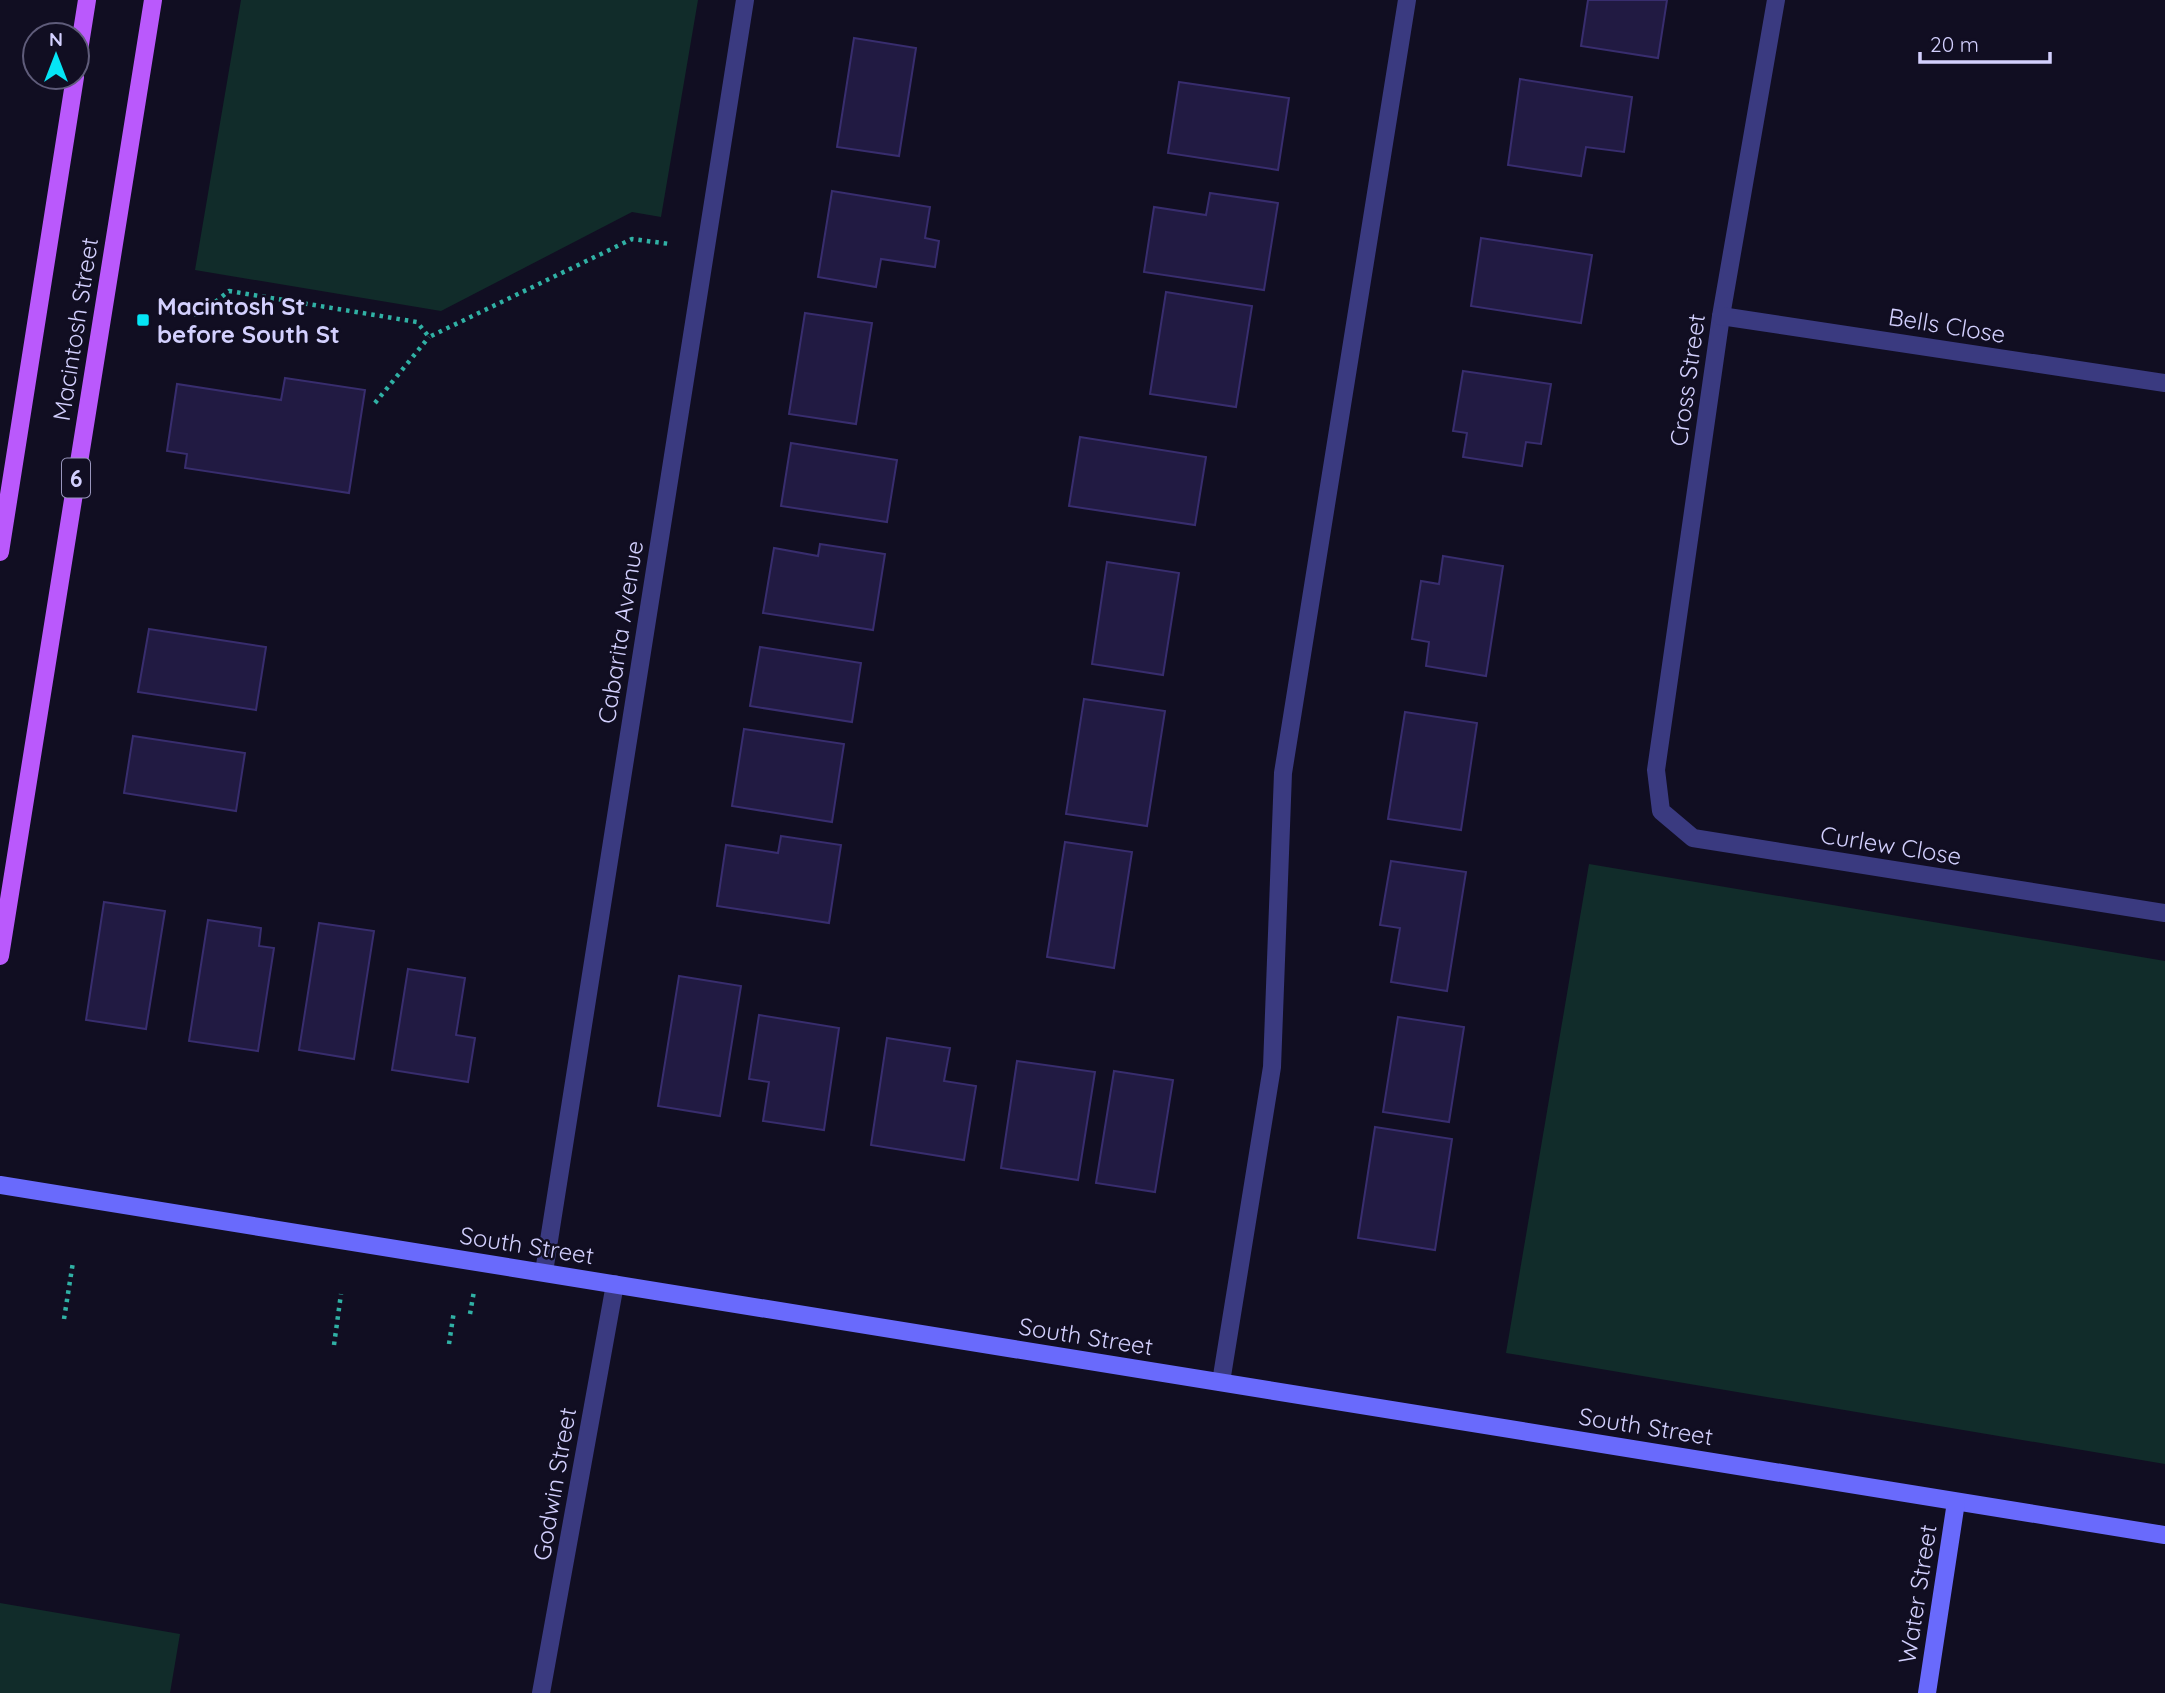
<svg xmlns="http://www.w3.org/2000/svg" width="2165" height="1693" font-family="Quicksand,sans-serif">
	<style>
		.green { fill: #112c2a }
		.building { fill: #211a42; stroke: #382d6e; stroke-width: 2 }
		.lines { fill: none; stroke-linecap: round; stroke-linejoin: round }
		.path { stroke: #30b1a5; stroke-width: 4.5; stroke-dasharray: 3.5 5; stroke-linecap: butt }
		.street { stroke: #3a3a80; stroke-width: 18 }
		.secondary { stroke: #696afc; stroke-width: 18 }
		.primary { stroke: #ba59fc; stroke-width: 18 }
		.poi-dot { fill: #05e5f5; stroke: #110e22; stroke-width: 2.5 }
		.labels { text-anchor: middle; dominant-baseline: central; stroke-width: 5; stroke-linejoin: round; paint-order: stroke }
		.shield { fill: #110e22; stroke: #9996bc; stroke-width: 2 }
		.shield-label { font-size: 23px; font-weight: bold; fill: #d3d0fe }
		.poi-label { font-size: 24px; font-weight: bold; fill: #d3d0fe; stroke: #110e22; text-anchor: start }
		.street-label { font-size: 24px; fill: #d3d0fe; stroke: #110e22 }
	</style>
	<rect width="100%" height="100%" fill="#110e22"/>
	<g class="green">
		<polygon points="241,0 698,0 661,217 632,212 441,311 195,270"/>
		<polygon points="1589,864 2165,961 2165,1464 1506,1353"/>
		<polygon points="0,1603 180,1634 170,1693 0,1693"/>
	</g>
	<g class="building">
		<polygon points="1588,0 1667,0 1658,58 1581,46"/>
		<polygon points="854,38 916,48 899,156 837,147"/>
		<polygon points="1520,79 1632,97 1624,152 1586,147 1581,176 1508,165"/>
		<polygon points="1179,82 1289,98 1278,170 1168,153"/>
		<polygon points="832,191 930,207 925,238 939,241 935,267 881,259 876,287 818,277"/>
		<polygon points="1210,193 1278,203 1264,290 1144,272 1154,207 1206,215"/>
		<polygon points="1481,238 1592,255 1581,323 1471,306"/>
		<polygon points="1166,292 1252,306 1236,407 1150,394"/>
		<polygon points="805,313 872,323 856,424 789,414"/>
		<polygon points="1463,371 1551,384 1541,444 1526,442 1522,466 1463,457 1467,433 1453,431"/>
		<polygon points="285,378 365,390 349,493 185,468 187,454 167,451 177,384 281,400"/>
		<polygon points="1080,437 1206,457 1195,525 1069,506"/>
		<polygon points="791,443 897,460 887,522 781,506"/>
		<polygon points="820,544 885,554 873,630 763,613 774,548 818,556"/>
		<polygon points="1443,556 1503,566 1486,676 1426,666 1429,642 1412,639 1421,581 1439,584"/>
		<polygon points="1107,562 1179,573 1163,675 1092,664"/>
		<polygon points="149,629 266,647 256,710 138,692"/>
		<polygon points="760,647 861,663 852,722 750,706"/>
		<polygon points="1084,699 1165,711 1147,826 1066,814"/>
		<polygon points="1405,712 1477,723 1461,830 1388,819"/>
		<polygon points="744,729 844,744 832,822 732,806"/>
		<polygon points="133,736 245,753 236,811 124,793"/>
		<polygon points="781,836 841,845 829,923 717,906 726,845 778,853"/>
		<polygon points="1065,842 1132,852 1114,968 1047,957"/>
		<polygon points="1391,861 1466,872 1447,991 1391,982 1400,928 1380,925"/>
		<polygon points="104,902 165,911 146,1029 86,1020"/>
		<polygon points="208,920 261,928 259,946 274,948 258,1051 189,1041"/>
		<polygon points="319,923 374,931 354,1059 299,1050"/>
		<polygon points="408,969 465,978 456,1035 475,1038 468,1082 392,1070"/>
		<polygon points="679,976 741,986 720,1116 658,1106"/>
		<polygon points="759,1015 839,1028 824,1130 763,1121 769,1082 749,1079"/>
		<polygon points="1398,1017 1464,1027 1449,1122 1383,1112"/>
		<polygon points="887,1038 950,1048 944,1081 976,1086 964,1160 871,1145"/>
		<polygon points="1017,1061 1095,1072 1078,1180 1001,1168"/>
		<polygon points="1114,1071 1173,1080 1155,1192 1096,1183"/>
		<polygon points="1375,1127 1452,1139 1435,1250 1358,1238"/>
	</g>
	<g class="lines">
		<g class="path">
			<polyline points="161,309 199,315 229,291 417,322 429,337 632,239 670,244"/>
			<polyline points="375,403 429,337"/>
			<polyline points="470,1314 474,1291"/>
			<polyline points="64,1319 73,1262"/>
			<polyline points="449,1344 454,1311"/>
			<polyline points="334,1345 341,1294"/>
		</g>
		<g class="street">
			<polyline points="1776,0 1721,316 1656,770 1661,811 1693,838 2165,913"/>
			<polyline points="1721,316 2165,383"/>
			<polyline points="544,1272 745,0"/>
			<polyline points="1221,1382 1272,1067 1283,773 1407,0"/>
			<polyline points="541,1693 615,1284"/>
		</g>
		<g class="secondary">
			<polyline points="0,1185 2165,1535"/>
			<polyline points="1927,1693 1956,1502"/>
		</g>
		<g class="primary">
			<polyline points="77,63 87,0"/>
			<polyline points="0,552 75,77"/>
			<polyline points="0,956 153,0"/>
		</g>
	</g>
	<rect class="poi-dot" x="136" y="313" width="14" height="14" rx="3.5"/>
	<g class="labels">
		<rect class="shield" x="62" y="458.5" width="28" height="39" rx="5"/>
		<g class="shield-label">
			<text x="76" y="478">6</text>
		</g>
		<g class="poi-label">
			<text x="157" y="306">Macintosh St<tspan x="157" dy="28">before South St</tspan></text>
		</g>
		<g class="street-label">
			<text transform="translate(1947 325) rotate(9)">Bells Close</text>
			<text transform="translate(75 329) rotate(-81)">Macintosh Street</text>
			<text transform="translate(1687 380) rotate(-82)">Cross Street</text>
			<text transform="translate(620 632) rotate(-81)">Cabarita Avenue</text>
			<text transform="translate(1891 845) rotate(9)">Curlew Close</text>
			<text transform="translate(527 1245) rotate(9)">South Street</text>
			<text transform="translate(1086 1336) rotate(9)">South Street</text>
			<text transform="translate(1646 1426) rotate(9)">South Street</text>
			<text transform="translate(554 1484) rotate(-80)">Godwin Street</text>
			<text transform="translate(1917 1594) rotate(-81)">Water Street</text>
		</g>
	</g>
	<g transform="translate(56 56)"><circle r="33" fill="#110e22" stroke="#5f5c7a" stroke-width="2"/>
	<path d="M0-5L12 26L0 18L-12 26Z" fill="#05e5f5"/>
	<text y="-10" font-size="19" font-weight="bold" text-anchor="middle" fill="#d3d0fe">N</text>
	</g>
	<path d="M1920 52v10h130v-10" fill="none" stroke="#d3d0fe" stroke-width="3.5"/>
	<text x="1930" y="52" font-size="21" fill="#d3d0fe" stroke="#110e22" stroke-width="5" paint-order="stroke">20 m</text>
</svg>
